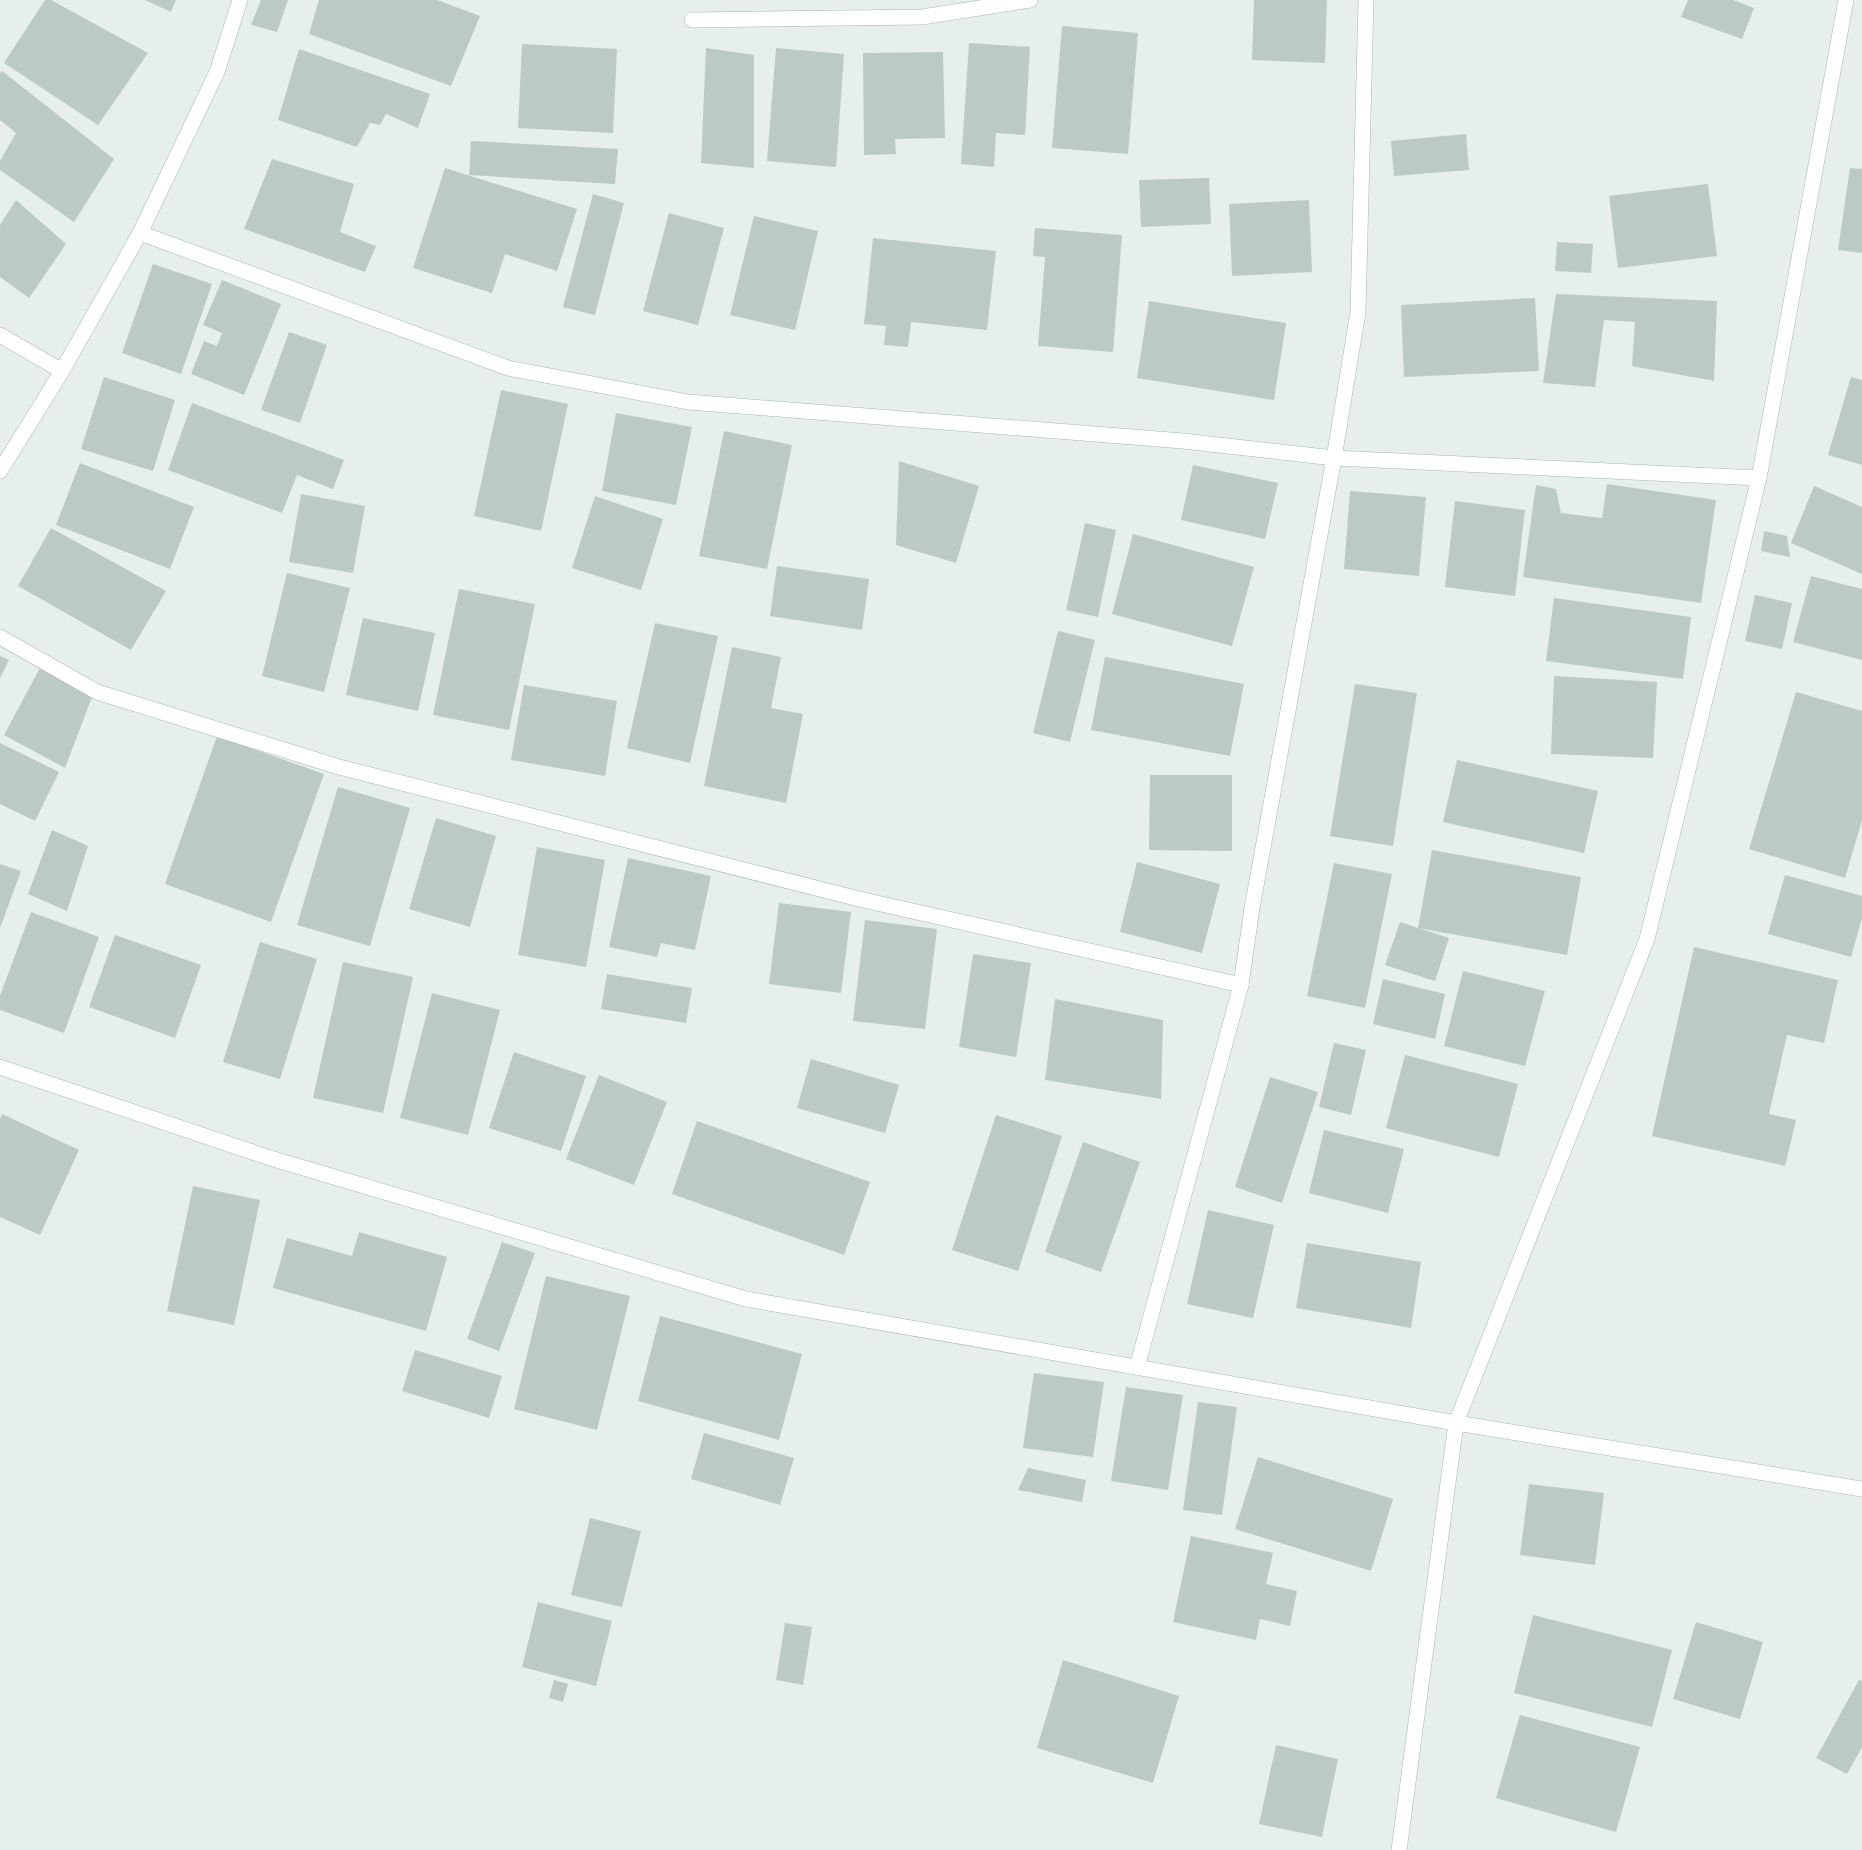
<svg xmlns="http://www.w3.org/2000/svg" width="1862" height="1850" font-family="'DM Sans',sans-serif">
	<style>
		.building { fill: #bbcac4 }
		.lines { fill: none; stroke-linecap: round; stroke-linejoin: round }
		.minor-casing { stroke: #a8b8b2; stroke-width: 16 }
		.minor { stroke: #fff; stroke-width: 15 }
	</style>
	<rect width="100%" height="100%" fill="#e6efeb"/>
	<g class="building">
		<polygon points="45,0 51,0 148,53 98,125 4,63"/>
		<polygon points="145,0 176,0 171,12"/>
		<polygon points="261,0 288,0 277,32 251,25"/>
		<polygon points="319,0 437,0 480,16 451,86 309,34"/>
		<polygon points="1254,0 1327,0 1325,63 1252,60"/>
		<polygon points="1688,0 1733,0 1754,8 1742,39 1681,17"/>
		<polygon points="1062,26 1138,33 1128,154 1052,148"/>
		<polygon points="969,43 1030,47 1025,135 996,133 994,167 961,164"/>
		<polygon points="522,44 617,49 613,133 518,128"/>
		<polygon points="706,48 754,55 754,168 701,163"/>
		<polygon points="776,48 844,54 836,167 767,161"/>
		<polygon points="299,49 430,94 418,128 386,114 380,125 370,123 357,147 278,120"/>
		<polygon points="943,52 945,138 895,139 896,154 864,155 863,53"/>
		<polygon points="2,71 114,159 74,222 0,170 0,161 16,133 0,120 0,73"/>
		<polygon points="1466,134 1469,170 1394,176 1391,141"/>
		<polygon points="471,141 618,149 615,184 469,175"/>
		<polygon points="272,159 354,184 340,232 376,246 365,272 244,229"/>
		<polygon points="445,168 577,209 557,271 505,254 492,293 413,268"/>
		<polygon points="1850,168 1862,169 1862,253 1838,250"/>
		<polygon points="1209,178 1211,224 1141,227 1139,180"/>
		<polygon points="1708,184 1717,256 1618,268 1609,196"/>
		<polygon points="593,194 624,203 595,315 563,307"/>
		<polygon points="16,200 66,244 29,298 0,277 0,225"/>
		<polygon points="1309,200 1312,272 1232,276 1229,204"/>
		<polygon points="669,213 724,228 698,325 643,311"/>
		<polygon points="754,216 818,231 795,330 730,315"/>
		<polygon points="1035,228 1122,235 1113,352 1038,346 1045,257 1033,256"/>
		<polygon points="873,238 996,251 987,330 911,322 908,347 884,345 886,326 864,324"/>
		<polygon points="1557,242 1593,244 1591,273 1555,271"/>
		<polygon points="153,264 212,284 181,374 122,353"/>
		<polygon points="222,280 281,304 244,395 191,374 204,341 217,346 222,333 203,325"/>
		<polygon points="1556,294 1717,301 1714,381 1632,366 1635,322 1604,320 1595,387 1543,383"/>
		<polygon points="1535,298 1539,371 1404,377 1401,305"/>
		<polygon points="1149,301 1286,323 1274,400 1137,378"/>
		<polygon points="289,332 327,345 300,423 261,410"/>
		<polygon points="104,377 175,400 153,471 81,449"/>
		<polygon points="1851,377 1862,380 1862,465 1828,455"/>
		<polygon points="501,390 568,404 541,531 474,516"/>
		<polygon points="192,403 344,460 333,489 297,475 282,513 168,470"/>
		<polygon points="616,413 692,427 676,505 602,491"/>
		<polygon points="724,431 792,445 767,569 699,556"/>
		<polygon points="899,461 979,486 956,563 896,545"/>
		<polygon points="80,463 194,507 170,569 56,525"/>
		<polygon points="1193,465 1278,483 1265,539 1181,520"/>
		<polygon points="1607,484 1716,500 1701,603 1523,577 1536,485 1556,489 1561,513 1602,518"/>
		<polygon points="1814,486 1862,507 1862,574 1791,543"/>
		<polygon points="1350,491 1426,497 1419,576 1344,569"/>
		<polygon points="301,494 365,506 353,573 289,562"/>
		<polygon points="595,496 663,519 641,590 572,568"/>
		<polygon points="1455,501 1525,510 1515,596 1445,587"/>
		<polygon points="1085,523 1116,530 1098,617 1066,610"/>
		<polygon points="51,528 166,591 131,650 18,586"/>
		<polygon points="1764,531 1787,536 1790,557 1761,551"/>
		<polygon points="1133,534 1254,567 1232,646 1112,614"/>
		<polygon points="777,566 869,579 862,630 770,616"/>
		<polygon points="287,573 350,588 324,692 262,676"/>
		<polygon points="1811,576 1862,589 1862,660 1793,642"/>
		<polygon points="459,589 535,604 509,730 433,715"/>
		<polygon points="1755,595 1792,603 1782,649 1745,641"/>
		<polygon points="1554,598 1691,617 1683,679 1546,661"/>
		<polygon points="363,618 435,633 418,711 346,695"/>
		<polygon points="655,623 718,636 690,763 627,748"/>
		<polygon points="1058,631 1095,640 1070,742 1033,733"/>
		<polygon points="732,647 781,657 771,708 803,714 786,803 704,786"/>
		<polygon points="0,656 9,660 0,678"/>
		<polygon points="1105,657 1244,684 1230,756 1091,730"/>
		<polygon points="40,668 92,697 65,768 4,735"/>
		<polygon points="1554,676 1657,682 1653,758 1551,754"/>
		<polygon points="1355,684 1417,693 1393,846 1330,836"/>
		<polygon points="524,685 617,701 605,776 511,760"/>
		<polygon points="1796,692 1862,711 1862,820 1845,878 1749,849"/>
		<polygon points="217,736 324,774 271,922 165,884"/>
		<polygon points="0,743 59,772 35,821 0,804"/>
		<polygon points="1457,760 1598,791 1584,853 1443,822"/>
		<polygon points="1150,775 1232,775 1232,851 1149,850"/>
		<polygon points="338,787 410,808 370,946 297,925"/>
		<polygon points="436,818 496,836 470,927 409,909"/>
		<polygon points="52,830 88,846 67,911 28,894"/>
		<polygon points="537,847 605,860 586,967 518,955"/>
		<polygon points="1432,850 1581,877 1567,955 1418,928"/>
		<polygon points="628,858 711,876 695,950 661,943 657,957 609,947"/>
		<polygon points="1137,862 1220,884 1202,953 1120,932"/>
		<polygon points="1334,863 1392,874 1365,1008 1307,996"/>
		<polygon points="0,864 21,871 0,928"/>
		<polygon points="1785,875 1862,896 1862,918 1851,957 1768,934"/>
		<polygon points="779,903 851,912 841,993 769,984"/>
		<polygon points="31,912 99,937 64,1033 0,1010 0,996"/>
		<polygon points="865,920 937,929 925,1029 853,1021"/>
		<polygon points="1400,922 1449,938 1435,981 1385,965"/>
		<polygon points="115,935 201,965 175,1038 89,1007"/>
		<polygon points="260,942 317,959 280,1079 223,1062"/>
		<polygon points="1694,947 1838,980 1824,1043 1787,1035 1769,1114 1796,1120 1785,1166 1652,1136"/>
		<polygon points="973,954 1031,963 1016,1057 959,1047"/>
		<polygon points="343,962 413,977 383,1113 313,1098"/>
		<polygon points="1463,971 1545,991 1525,1066 1444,1046"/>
		<polygon points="607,974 692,988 686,1023 601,1009"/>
		<polygon points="1383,979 1445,994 1435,1039 1373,1024"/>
		<polygon points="432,993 500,1010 468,1135 400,1118"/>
		<polygon points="1055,999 1163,1020 1161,1099 1045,1080"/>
		<polygon points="1334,1043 1366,1050 1351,1115 1319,1107"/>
		<polygon points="514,1052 586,1076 561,1151 489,1128"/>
		<polygon points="1405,1055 1518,1084 1499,1157 1386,1128"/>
		<polygon points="811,1059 899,1085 885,1133 797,1108"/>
		<polygon points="599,1075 667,1102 634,1185 566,1159"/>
		<polygon points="1270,1077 1318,1092 1282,1203 1235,1187"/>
		<polygon points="2,1114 79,1150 40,1235 0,1217 0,1119"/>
		<polygon points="996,1115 1062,1136 1018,1271 952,1250"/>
		<polygon points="697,1121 870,1182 844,1255 672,1194"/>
		<polygon points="1324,1130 1404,1149 1388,1213 1309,1193"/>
		<polygon points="1083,1142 1140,1162 1101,1272 1045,1252"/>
		<polygon points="193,1186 260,1200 234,1325 167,1311"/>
		<polygon points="1208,1210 1274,1225 1253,1318 1187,1304"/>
		<polygon points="359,1232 447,1257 426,1331 273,1288 287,1238 352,1256"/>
		<polygon points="502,1242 535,1253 499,1351 467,1339"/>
		<polygon points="1307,1243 1421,1262 1411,1328 1296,1308"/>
		<polygon points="546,1276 630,1296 597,1430 514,1409"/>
		<polygon points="660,1316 802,1354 779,1440 638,1401"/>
		<polygon points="415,1350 502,1376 489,1418 402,1391"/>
		<polygon points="1034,1373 1104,1382 1093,1457 1023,1448"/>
		<polygon points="1126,1387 1183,1395 1168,1490 1111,1481"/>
		<polygon points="1198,1402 1237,1407 1222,1515 1183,1510"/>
		<polygon points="704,1433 794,1458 780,1505 691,1479"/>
		<polygon points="1258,1457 1393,1499 1371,1571 1235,1529"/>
		<polygon points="1028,1468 1086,1480 1082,1502 1018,1490"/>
		<polygon points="1529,1484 1604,1493 1595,1565 1520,1555"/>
		<polygon points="590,1518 641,1531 622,1607 571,1595"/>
		<polygon points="1191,1536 1273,1553 1266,1584 1297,1591 1290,1626 1260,1619 1256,1640 1173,1622"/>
		<polygon points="538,1602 612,1621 596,1686 522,1667"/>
		<polygon points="1533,1615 1672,1650 1652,1727 1514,1693"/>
		<polygon points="1696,1622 1763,1642 1740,1719 1673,1699"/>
		<polygon points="785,1623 812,1627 803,1685 776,1680"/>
		<polygon points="1063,1660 1179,1696 1153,1783 1037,1748"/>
		<polygon points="554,1680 568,1684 563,1702 549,1698"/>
		<polygon points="1859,1680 1862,1681 1862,1747 1847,1774 1816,1758"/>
		<polygon points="1520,1715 1640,1747 1616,1832 1496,1798"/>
		<polygon points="1276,1745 1338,1759 1322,1837 1259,1824"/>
	</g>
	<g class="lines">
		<defs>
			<g id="minor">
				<polyline points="692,20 922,17 1030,0"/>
				<polyline points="140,233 508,368 688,402 1183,441 1334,458 1759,478"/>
				<polyline points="0,335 62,371"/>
				<polyline points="0,471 62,371 140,233 217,72 240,0"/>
				<polyline points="0,637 97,692 339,767 859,899 1241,985"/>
				<polyline points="0,1067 270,1158 746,1299 1456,1423 1862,1489"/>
				<polyline points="1137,1367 1241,985 1252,908 1334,458 1358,312 1366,0"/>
				<polyline points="1399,1850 1456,1423 1647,939 1759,478 1846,0"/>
			</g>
		</defs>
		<use href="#minor" class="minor-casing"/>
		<use href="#minor" class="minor"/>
	</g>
</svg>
